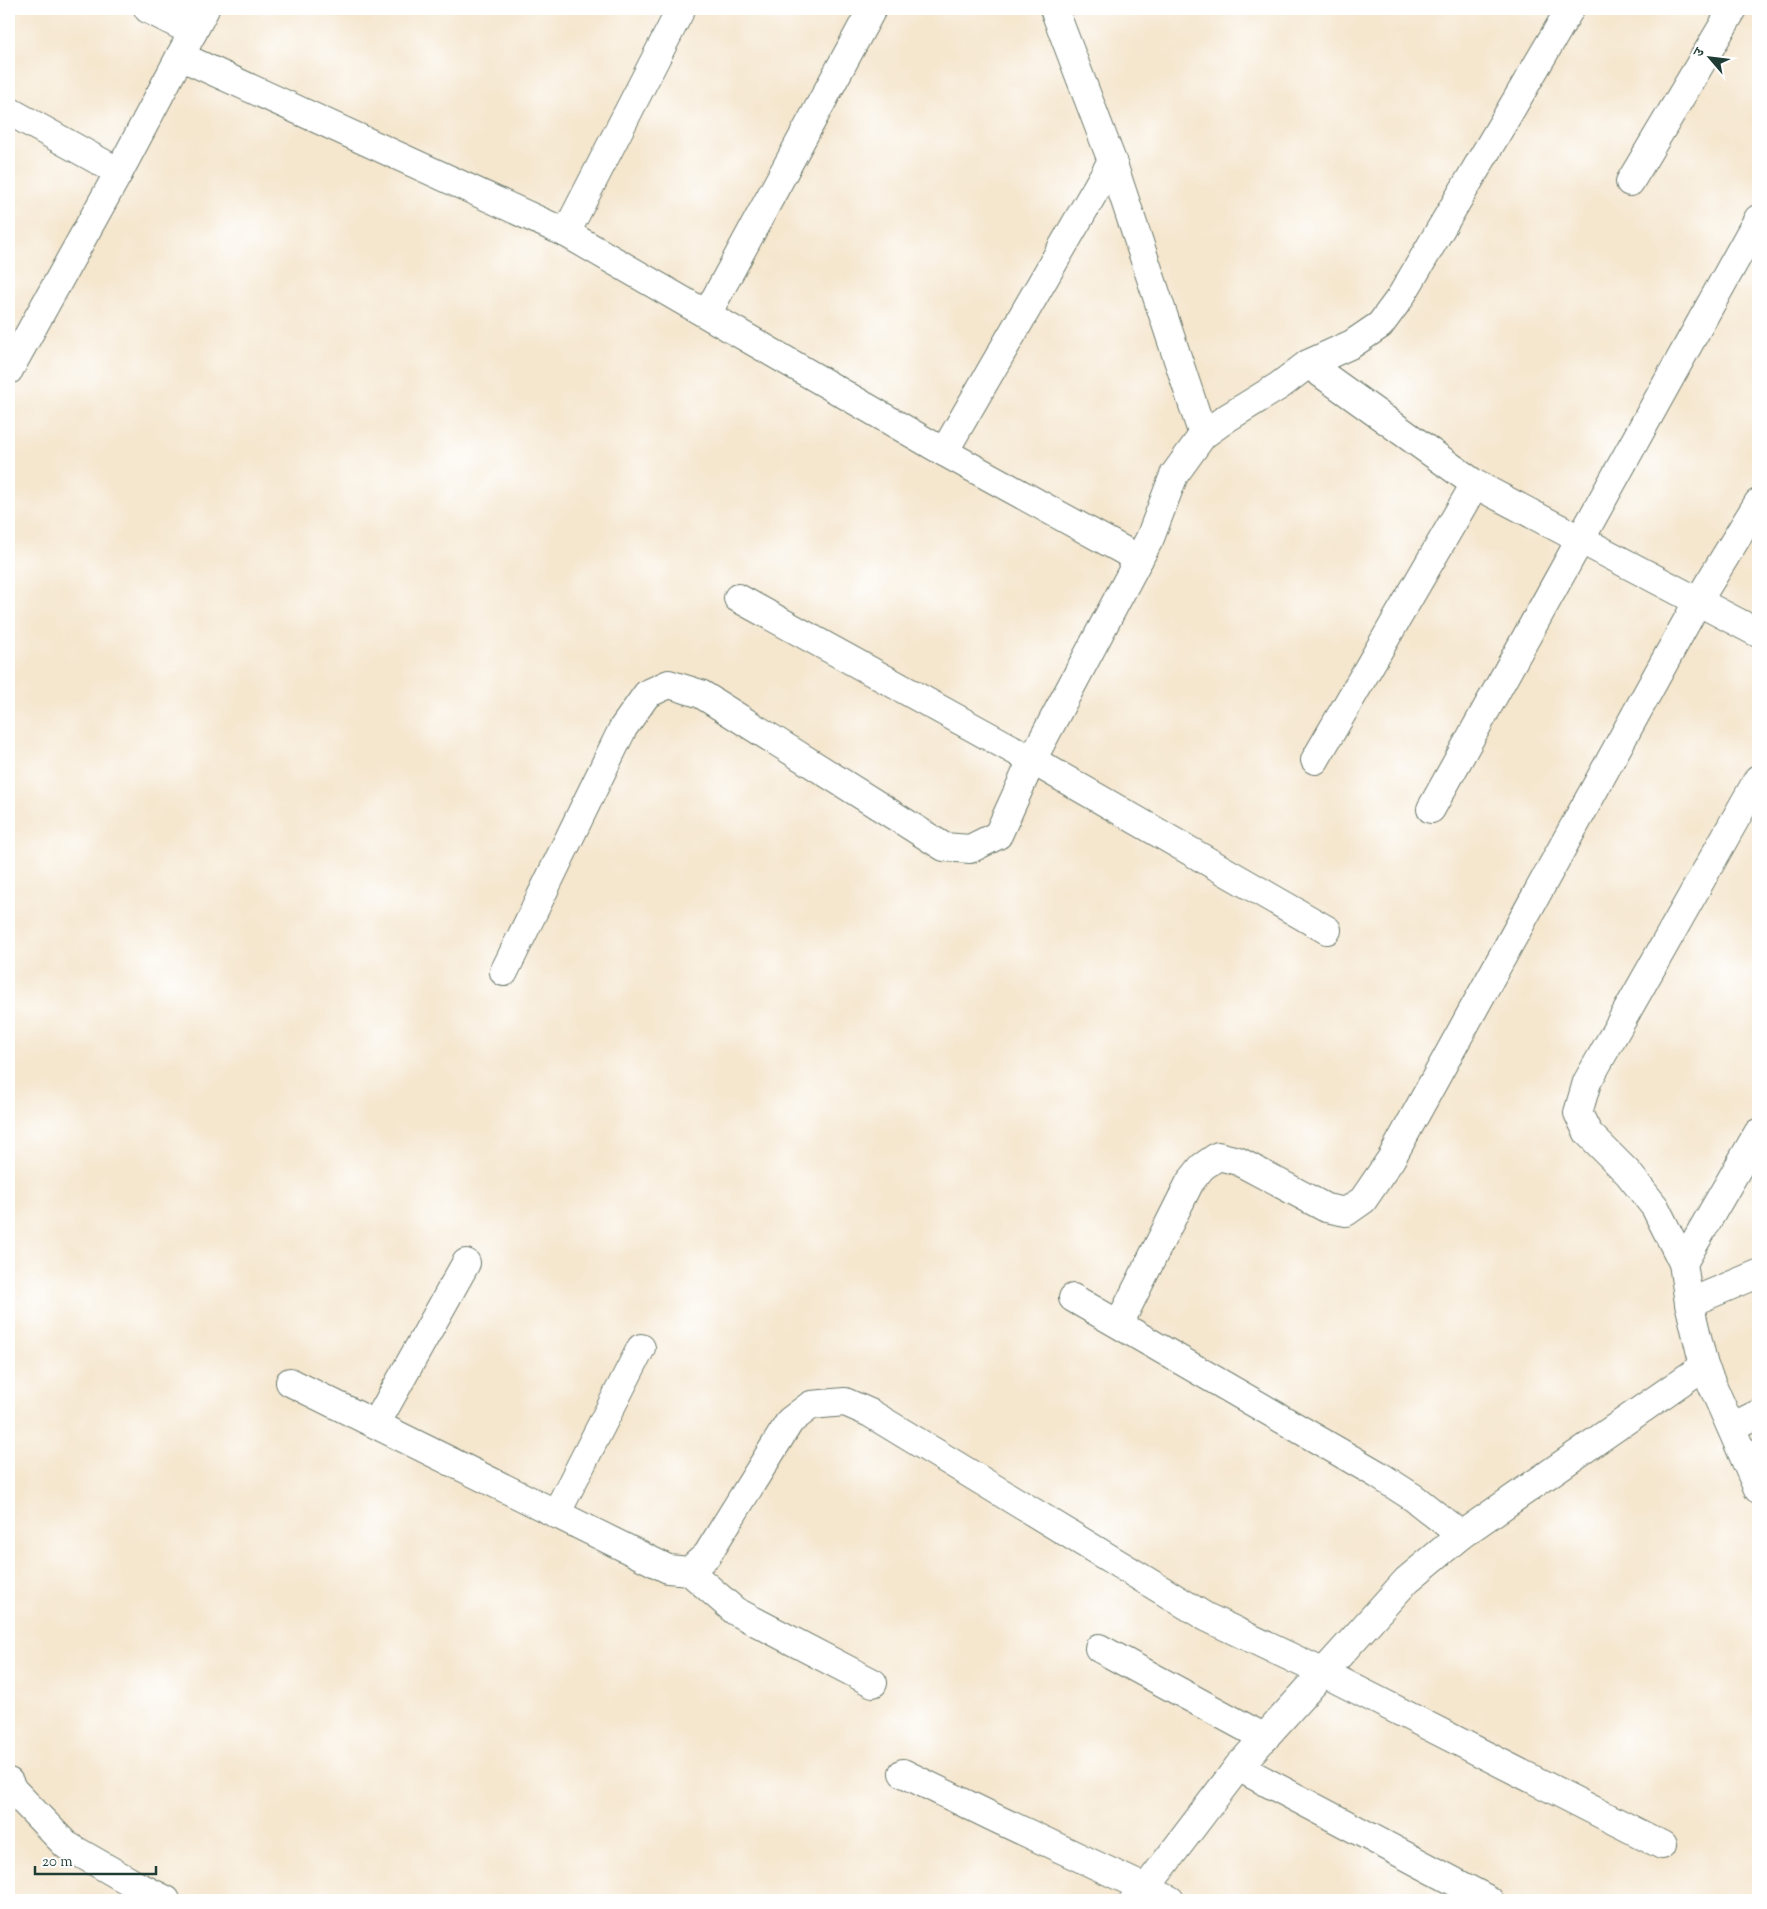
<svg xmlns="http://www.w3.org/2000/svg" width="1767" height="1909" font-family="'Sorts Mill Goudy','Noto Serif Devanagari',serif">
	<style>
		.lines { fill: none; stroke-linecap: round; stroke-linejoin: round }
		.street-casing { stroke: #6a786a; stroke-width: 30 }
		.street { stroke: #fff; stroke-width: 28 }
	</style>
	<rect width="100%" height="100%" fill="#fff"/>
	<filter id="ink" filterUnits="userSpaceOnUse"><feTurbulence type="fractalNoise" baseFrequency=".02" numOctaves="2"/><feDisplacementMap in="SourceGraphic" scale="10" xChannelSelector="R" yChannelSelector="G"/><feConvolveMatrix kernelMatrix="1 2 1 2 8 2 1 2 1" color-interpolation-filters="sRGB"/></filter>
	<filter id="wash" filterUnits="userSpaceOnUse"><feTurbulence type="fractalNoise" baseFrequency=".0096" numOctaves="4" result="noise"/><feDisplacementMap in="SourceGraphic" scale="20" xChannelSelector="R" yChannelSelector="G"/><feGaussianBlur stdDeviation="1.12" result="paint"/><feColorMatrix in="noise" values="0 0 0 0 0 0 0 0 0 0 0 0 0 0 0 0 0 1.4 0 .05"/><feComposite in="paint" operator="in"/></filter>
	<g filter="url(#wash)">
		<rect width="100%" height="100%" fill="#f5e6ce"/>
	</g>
	<g filter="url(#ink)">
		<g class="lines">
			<defs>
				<g id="street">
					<polyline points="148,9 193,32"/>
					<polyline points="1054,9 1112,161 1203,435"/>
					<polyline points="180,56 566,233 944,452 1139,559"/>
					<polyline points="9,111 119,172"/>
					<polyline points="1630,182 1733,9"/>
					<polyline points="566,233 681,9"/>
					<polyline points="707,314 872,9"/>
					<polyline points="1308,364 1475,484 1758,633"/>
					<polyline points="9,370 119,172 205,9"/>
					<polyline points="944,452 1112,161"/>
					<polyline points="738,598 1032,760 1327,930"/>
					<polyline points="1315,760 1475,484"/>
					<polyline points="1758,779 1587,1082 1578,1113 1588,1133 1628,1173 1655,1207 1683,1263 1689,1303 1704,1366 1758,1489"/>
					<polyline points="1431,809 1758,219"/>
					<polyline points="504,972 623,728 647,694 669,684 701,694 944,847 970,849 998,835 1032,760 1150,538 1174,475 1203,435 1227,418 1279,386 1308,364 1352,344 1380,325 1400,298 1570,9"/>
					<polyline points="1683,1263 1758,1133"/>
					<polyline points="1073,1298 1377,1474 1414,1498 1461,1535"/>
					<polyline points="1689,1303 1758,1274"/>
					<polyline points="1119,1324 1190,1182 1202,1167 1218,1156 1238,1161 1326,1208 1346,1212 1363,1200 1391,1159 1698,601 1758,503"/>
					<polyline points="290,1382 668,1569 689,1571 707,1555 790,1421 811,1405 845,1402 870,1413 1206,1617 1322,1672 1662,1845"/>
					<polyline points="376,1424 466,1263"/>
					<polyline points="1731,1427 1758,1414"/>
					<polyline points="556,1514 641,1348"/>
					<polyline points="689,1571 735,1611 873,1683"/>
					<polyline points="1099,1648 1265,1738"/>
					<polyline points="1238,1767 1489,1900"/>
					<polyline points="903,1773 995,1818 1170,1900"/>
					<polyline points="9,1782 13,1790 66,1845 134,1884 166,1900"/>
					<polyline points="1134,1900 1146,1888 1238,1767 1407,1580 1461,1535 1704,1366"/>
				</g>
			</defs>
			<use href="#street" class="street-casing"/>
			<use href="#street" class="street"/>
		</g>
	</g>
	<rect width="1767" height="1909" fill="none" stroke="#fff" stroke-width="30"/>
	<g transform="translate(1710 58) rotate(298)" stroke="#ffffff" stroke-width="4" paint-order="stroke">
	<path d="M0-4L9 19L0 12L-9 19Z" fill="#1f3d34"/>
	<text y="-8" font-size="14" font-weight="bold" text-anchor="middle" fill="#1f3d34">उ</text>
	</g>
	<path d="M35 1866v8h121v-8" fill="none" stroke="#1f3d34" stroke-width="2.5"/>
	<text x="42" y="1866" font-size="15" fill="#1f3d34" stroke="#ffffff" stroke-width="4" paint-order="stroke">20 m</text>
</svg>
